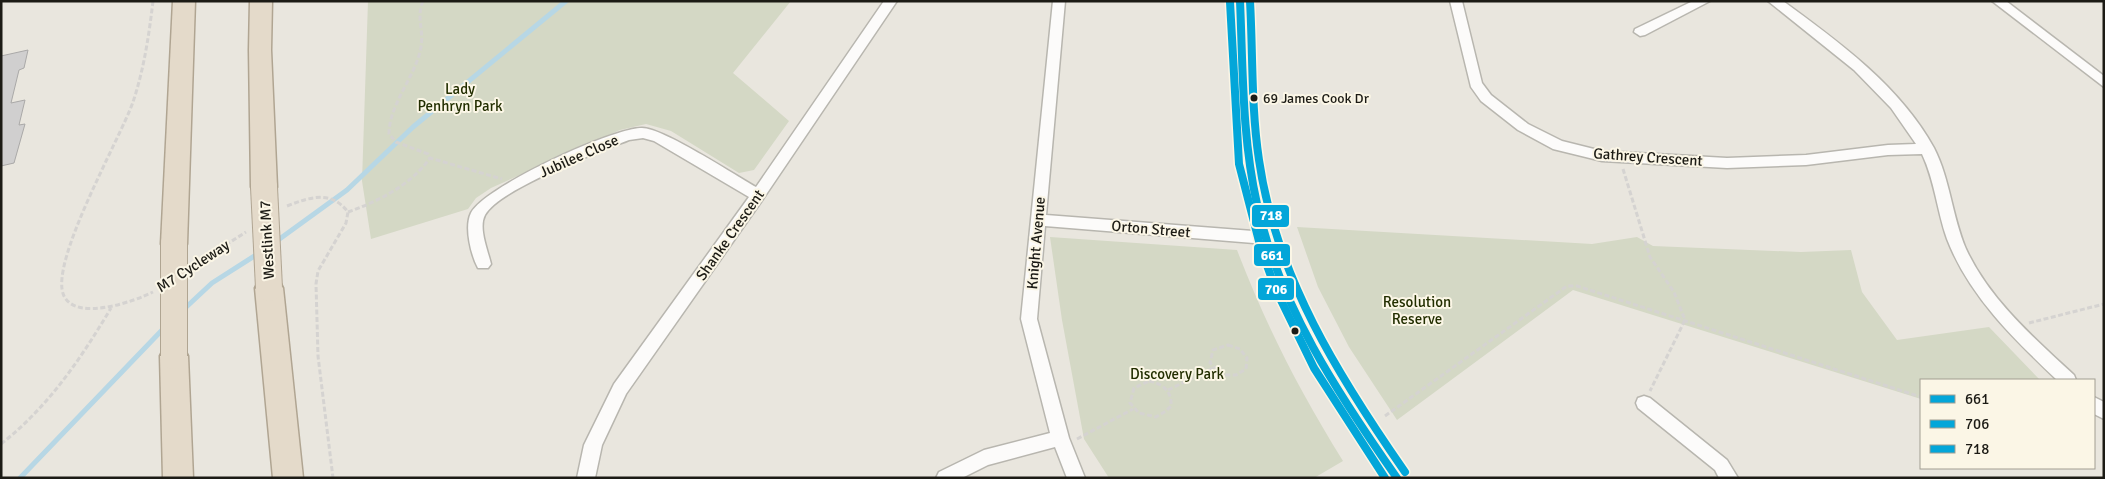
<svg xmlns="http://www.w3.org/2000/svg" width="2105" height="479" font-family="Signika,sans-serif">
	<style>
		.green { fill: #d4d8c5 }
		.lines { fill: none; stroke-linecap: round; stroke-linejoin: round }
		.stream { stroke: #b7d7e5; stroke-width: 5 }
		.building { fill: #d0cfcf; stroke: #aaa9a8 }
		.minor-casing { stroke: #b8b6af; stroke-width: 3 }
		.tertiary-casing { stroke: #b8b6af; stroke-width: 2 }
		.motorway-casing { stroke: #b0a592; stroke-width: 3 }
		.path { stroke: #d5d3d1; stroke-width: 3; stroke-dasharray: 5 2.5; stroke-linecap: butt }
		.minor { fill: #fcfbfa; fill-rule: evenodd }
		.tertiary { fill: #fcfbfa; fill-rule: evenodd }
		.motorway { fill: #e4daca; fill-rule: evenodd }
		.motorway-bridge-casing { stroke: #b0a592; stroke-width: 28; stroke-linecap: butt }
		.motorway-bridge { stroke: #e4daca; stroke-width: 26 }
		.bus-1-casing { stroke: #fbf6e6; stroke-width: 11 }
		.bus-2-casing { stroke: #fbf6e6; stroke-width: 11 }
		.bus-3-casing { stroke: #fbf6e6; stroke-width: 11 }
		.bus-1 { stroke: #03a6d9; stroke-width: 8 }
		.bus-2 { stroke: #03a6d9; stroke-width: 8 }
		.bus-3 { stroke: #03a6d9; stroke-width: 8 }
		.bus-dot { fill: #1c1b15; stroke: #fbf6e6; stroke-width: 2 }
		.labels { text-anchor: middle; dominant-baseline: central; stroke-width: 4; stroke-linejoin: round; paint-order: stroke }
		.bus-label { font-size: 14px; fill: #1c1b15; stroke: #fbf6e6; text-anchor: start }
		.park-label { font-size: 15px; fill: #222e00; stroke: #fbf6e6 }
		.street-label { font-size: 15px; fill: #1c1b15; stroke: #fbf6e6 }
		.line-badge { stroke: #fbf6e6; stroke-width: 2 }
		.badge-label { font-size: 14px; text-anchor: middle; font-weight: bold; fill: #fff }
	</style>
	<rect width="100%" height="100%" fill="#e9e6de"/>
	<g class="green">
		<polygon points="368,1 791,1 733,73 789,121 754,170 739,173 671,131 646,124 620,130 491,188 476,198 468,209 371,239 362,181"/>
		<polygon points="1297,227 1592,244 1637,237 1653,246 1801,252 1851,250 1862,292 1897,340 1989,327 2040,380 1921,380 1921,399 1573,290 1397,420 1349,347 1318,287"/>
		<path d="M1050,237L1237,250C1267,328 1299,390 1343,461L1314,478H1109L1084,439L1062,320Z"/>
	</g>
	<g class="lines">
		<g class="stream">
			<polyline points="274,243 347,190 413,127 566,1"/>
			<polyline points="182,311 212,283 259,253"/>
			<polyline points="20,478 165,327"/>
		</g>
	</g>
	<polygon class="building" points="28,50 24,68 19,70 11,103 25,100 19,125 25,124 14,163 1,166 1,56"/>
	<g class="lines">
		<defs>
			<g id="minor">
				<path d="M884,1H897L763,199L626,394L602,445L595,478H577L584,445L614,384L749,197L654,141L643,138L629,140C599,152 499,189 485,215C478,228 488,251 491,264L488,268H478C471,255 464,227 471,213C484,187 612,128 642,128C663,128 733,174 756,187Z"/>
				<polygon points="1053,1 1065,1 1046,215 1266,232 1271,234 1273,238 1271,242 1266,244 1045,226 1037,319 1069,438 1085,478 1067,478 1055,447 988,465 962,478 936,478 939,472 984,450 1050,433 1021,319"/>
				<path d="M1450,1H1462L1482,83L1491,95L1528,124L1562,141L1602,151L1727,158L1806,155L1888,145L1916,144L1891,108L1854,70L1768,1H1783C1839,42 1900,86 1934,148C1950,179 1952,216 1966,249C1989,299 2034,338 2074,375L2076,380H2057C2014,339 1969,296 1947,239C1937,211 1935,181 1922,154L1888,155L1806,165L1727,168L1602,161L1553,149L1518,130L1481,101L1471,87Z"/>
				<polygon points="1693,1 1710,1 1645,35 1640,36 1634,32 1635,29"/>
				<polygon points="1992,1 2006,1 2104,76 2104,87"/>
				<polygon points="1644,396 1650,398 1727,460 1738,478 1719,478 1715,470 1638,408 1636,403 1638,398"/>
				<polygon points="2094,397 2104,402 2104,419 2094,414"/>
			</g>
			<path id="tertiary" d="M1232,1H1248L1258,161L1267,205L1279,247L1295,288L1331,361L1408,478H1384C1320,386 1252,274 1240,160C1235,108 1235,54 1232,1Z"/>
			<g id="motorway">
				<polygon points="173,1 195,1 187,244 183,251 174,254 165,251 161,244"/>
				<polygon points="250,1 272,1 271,50 277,187 273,194 264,196 255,194 251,187 249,50"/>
				<polygon points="269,277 279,280 283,288 303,478 273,478 255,288 259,280"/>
				<polygon points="174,344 184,348 188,356 193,478 163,478 160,356 164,348"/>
			</g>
		</defs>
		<use href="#minor" class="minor-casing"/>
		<use href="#tertiary" class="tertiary-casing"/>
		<use href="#motorway" class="motorway-casing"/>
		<g class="path">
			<path d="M153,1C149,35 144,69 133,102C120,139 48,264 64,296C77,322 135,301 153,292"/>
			<path d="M423,1C416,17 424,30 421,47C416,76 389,104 389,134L396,142L428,154L430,158L502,179"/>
			<polyline points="1623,169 1650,257 1674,292 1685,320 1650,391"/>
			<path d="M287,206C310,197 331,190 348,212L346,223L318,271L316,284L318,356L333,478"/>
			<path d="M348,212C379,201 411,185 430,158"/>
			<polyline points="194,265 246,232"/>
			<polyline points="2029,323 2104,304"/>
			<polygon points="1228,345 1240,349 1247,358 1246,369 1236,375 1223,375 1210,363 1213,350"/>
			<path d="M1149,381C1163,384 1172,391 1171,406L1166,411L1156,417L1139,413L1130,403L1134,388Z"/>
			<polyline points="1168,390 1213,368"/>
			<polyline points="1385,416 1567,286 1577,286 1921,397"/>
			<polyline points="1077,439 1133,409"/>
			<path d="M1,444C49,406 80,360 111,308"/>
		</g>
		<use href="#minor" class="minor"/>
		<use href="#tertiary" class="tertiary"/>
		<use href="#motorway" class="motorway"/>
		<defs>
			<g id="motorway-bridge">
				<polyline points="264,187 269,288"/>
				<polyline points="174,244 174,356"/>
			</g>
		</defs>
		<use href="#motorway-bridge" class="motorway-bridge-casing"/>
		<use href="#motorway-bridge" class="motorway-bridge"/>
		<defs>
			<path id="bus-1" d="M1240,1C1243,69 1242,138 1257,204C1279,305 1338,394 1397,478"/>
			<polyline id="bus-2" points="1230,2 1239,164 1261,249 1276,290 1314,368 1385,478"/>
			<path id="bus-3" d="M1250,1C1253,54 1251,107 1259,160C1276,277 1339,377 1405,472"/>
		</defs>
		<use href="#bus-1" class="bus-1-casing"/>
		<use href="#bus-2" class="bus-2-casing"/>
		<use href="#bus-3" class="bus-3-casing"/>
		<use href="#bus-1" class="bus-1"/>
		<use href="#bus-2" class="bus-2"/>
		<use href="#bus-3" class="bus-3"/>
	</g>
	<g class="bus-dot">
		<circle cx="1254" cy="98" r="4.5"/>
		<circle cx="1295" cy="331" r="4.5"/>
	</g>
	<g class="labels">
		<g class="bus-label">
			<text x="1263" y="98">69 James Cook Dr</text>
		</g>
		<g class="park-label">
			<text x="460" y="89">Lady<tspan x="460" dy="17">Penhryn Park</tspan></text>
			<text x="1417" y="302">Resolution<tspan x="1417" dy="17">Reserve</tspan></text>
			<text x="1177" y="374">Discovery Park</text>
		</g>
		<g class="street-label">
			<text transform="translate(579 156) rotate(-24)">Jubilee Close</text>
			<text transform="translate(1648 157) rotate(4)">Gathrey Crescent</text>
			<text transform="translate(1151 229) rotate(5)">Orton Street</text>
			<text transform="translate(730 235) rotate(-55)">Shanke Crescent</text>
			<text transform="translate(267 240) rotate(-93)">Westlink M7</text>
			<text transform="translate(1036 243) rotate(-85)">Knight Avenue</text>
			<text transform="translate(193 266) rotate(-33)">M7 Cycleway</text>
		</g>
	</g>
	<g class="line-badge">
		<rect x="1251" y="204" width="39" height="24" rx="5" fill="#03a6d9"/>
		<rect x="1253" y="243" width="38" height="24" rx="5" fill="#03a6d9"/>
		<rect x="1257" y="277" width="38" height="24" rx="5" fill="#03a6d9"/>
	</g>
	<g class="badge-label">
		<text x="1271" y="220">718</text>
		<text x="1272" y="260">661</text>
		<text x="1276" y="294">706</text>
	</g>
	<rect width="2105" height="479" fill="none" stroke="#1c1b15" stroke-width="5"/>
	<rect x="1920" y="379" width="175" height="90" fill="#fbf6e6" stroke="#a29e92"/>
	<rect x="1930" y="395" width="25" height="8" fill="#03a6d9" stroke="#a29e92"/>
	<text x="1965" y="404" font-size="15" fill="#1c1b15">661</text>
	<rect x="1930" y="420" width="25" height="8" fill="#03a6d9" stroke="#a29e92"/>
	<text x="1965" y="429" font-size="15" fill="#1c1b15">706</text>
	<rect x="1930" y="445" width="25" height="8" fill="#03a6d9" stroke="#a29e92"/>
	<text x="1965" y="454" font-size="15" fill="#1c1b15">718</text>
</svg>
